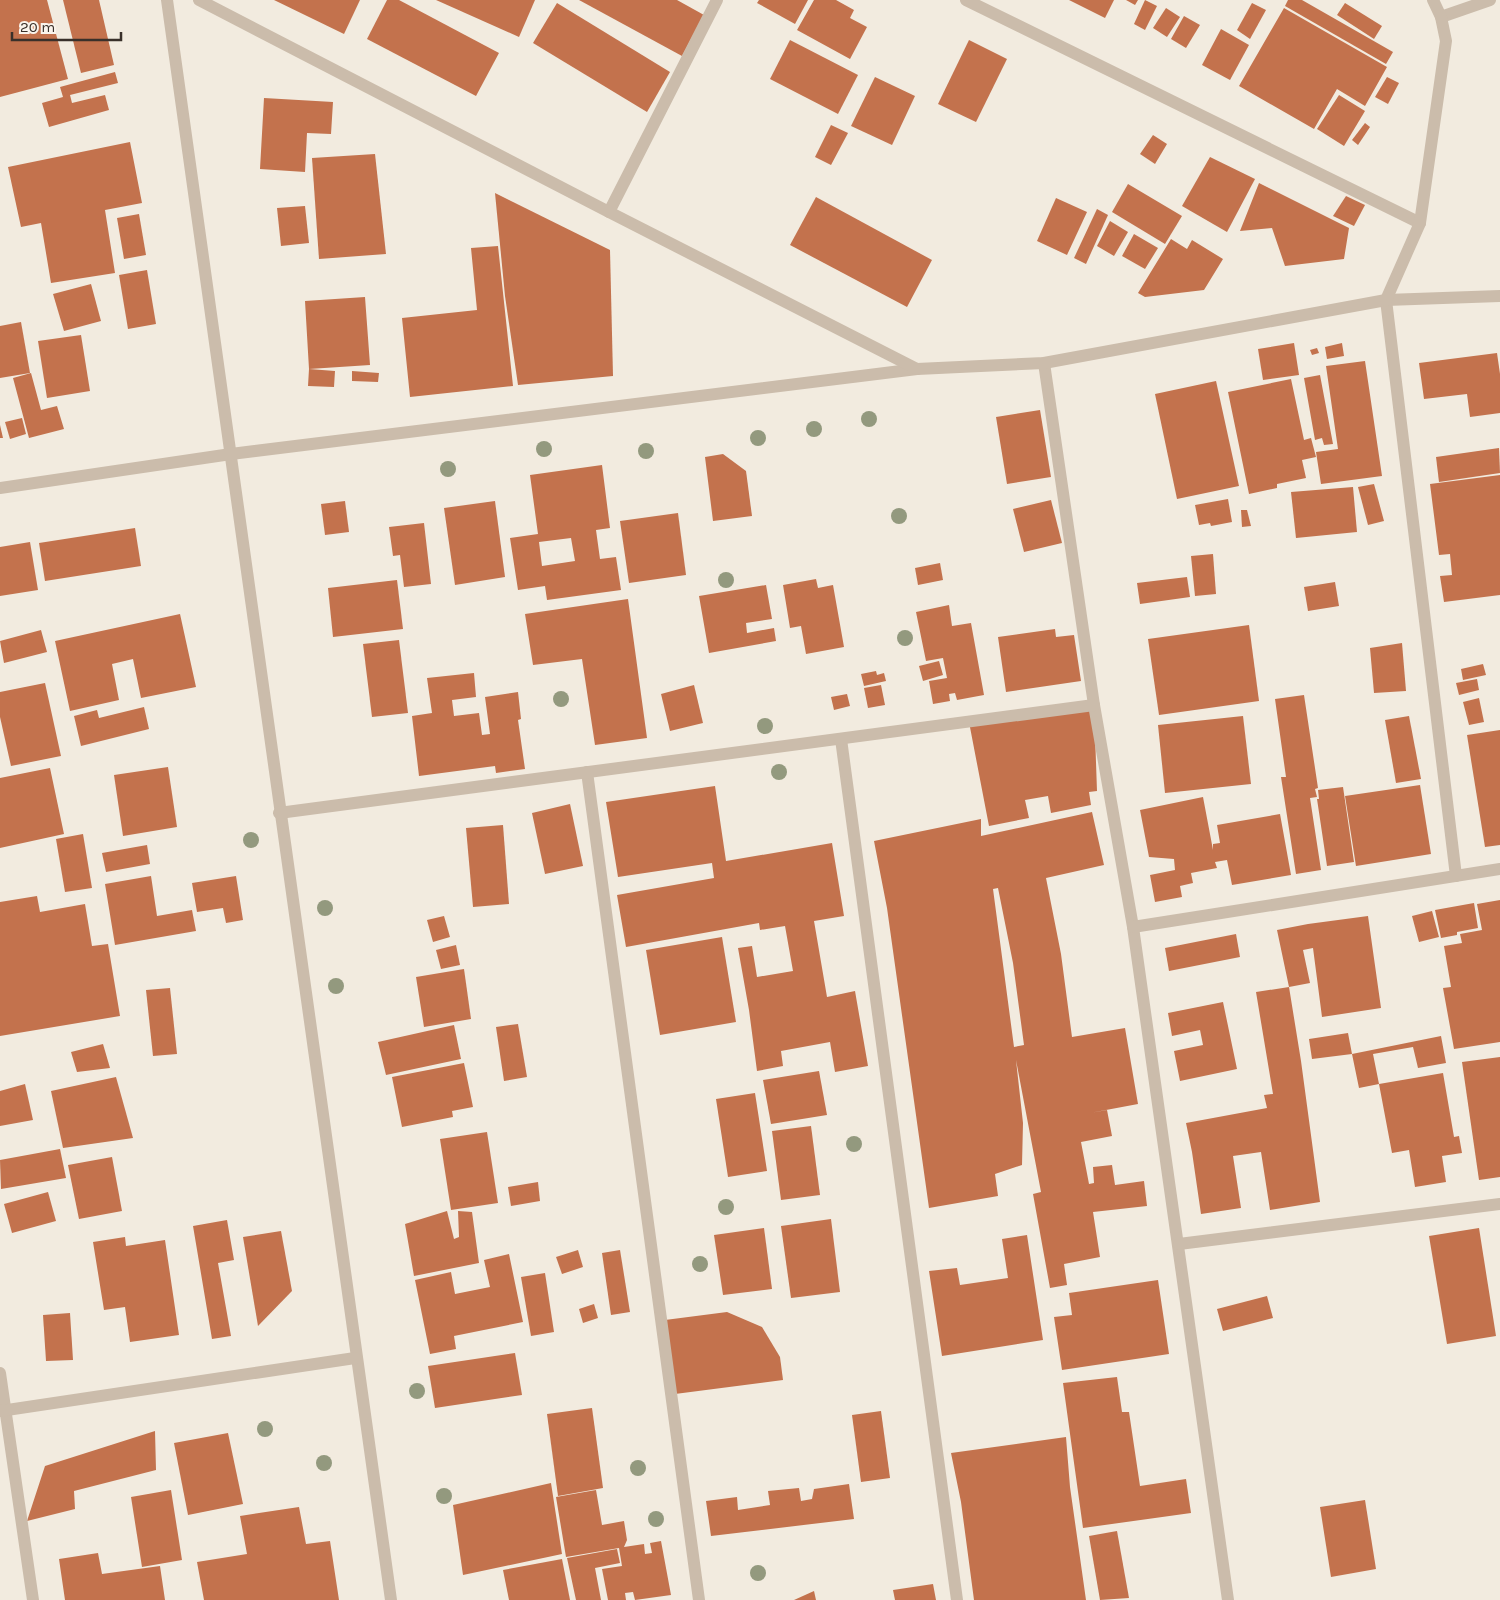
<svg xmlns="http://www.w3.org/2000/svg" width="1500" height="1600" font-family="Karla,sans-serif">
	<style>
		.building { fill: #c3724d; fill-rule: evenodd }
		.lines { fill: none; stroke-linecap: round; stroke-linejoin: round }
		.minor { stroke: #cbbcab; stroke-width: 12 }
		.tertiary { stroke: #cbbcab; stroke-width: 12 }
		.tree { fill: #93997e }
	</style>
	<rect width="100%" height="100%" fill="#f2ebdf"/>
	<g class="building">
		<polygon points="0,0 47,0 68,79 0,97"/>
		<polygon points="63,0 99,0 114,65 81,73"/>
		<polygon points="274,0 360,0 344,34"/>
		<polygon points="387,0 399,0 499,53 476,96 367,39"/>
		<polygon points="436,0 535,0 519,37"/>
		<polygon points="579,0 677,0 704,15 682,56"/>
		<polygon points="759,0 808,0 795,24 757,3"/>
		<polygon points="814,0 836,0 854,10 850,18 867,27 850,59 797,30"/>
		<polygon points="1069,0 1114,0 1105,18"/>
		<polygon points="1126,0 1138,0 1135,5"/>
		<polygon points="1145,0 1157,6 1145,30 1134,24"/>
		<polygon points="1288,0 1302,0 1393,52 1386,64 1285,6"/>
		<polygon points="557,3 670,72 647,112 533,43"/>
		<polygon points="1252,3 1266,10 1250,39 1237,30"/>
		<polygon points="1345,3 1382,26 1374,39 1337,15"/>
		<polygon points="1166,8 1180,17 1167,37 1153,28"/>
		<polygon points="1284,8 1387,67 1365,106 1337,89 1314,129 1239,86"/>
		<polygon points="1184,16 1200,25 1186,48 1171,39"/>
		<polygon points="1221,29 1249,45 1230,80 1202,65"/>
		<polygon points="790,40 858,75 838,114 770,79"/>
		<polygon points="969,40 1007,59 976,122 938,104"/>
		<polygon points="115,72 118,83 70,95 72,103 105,95 109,110 49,127 42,103 63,97 60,87"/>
		<polygon points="875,77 915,96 892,145 851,126"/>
		<polygon points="1387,77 1399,83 1388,104 1375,97"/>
		<polygon points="1339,95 1365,111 1344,146 1317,129"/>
		<polygon points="264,98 333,102 331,134 307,133 305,172 260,169"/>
		<polygon points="1365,123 1370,127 1358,145 1352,140"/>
		<polygon points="831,125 848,133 831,165 815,157"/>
		<polygon points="1153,135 1167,144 1155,164 1140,154"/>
		<polygon points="130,142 142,203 105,210 115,273 51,283 41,223 21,227 8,167"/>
		<polygon points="375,154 386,254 319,259 312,158"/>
		<polygon points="1210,157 1255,179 1227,232 1182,206"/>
		<polygon points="1259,183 1349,228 1344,259 1285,266 1272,228 1240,231"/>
		<polygon points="1128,184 1182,216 1165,244 1112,212"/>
		<polygon points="495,193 610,250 613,376 518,385 505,296"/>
		<polygon points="1346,196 1365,205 1354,226 1333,216"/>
		<polygon points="816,197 932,260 907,307 790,245"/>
		<polygon points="1056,198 1087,212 1067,255 1037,241"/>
		<polygon points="305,206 309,243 281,246 277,208"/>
		<polygon points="1097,209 1108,215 1086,264 1074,258"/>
		<polygon points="139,214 146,255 124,259 117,218"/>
		<polygon points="1110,221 1128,232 1114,256 1097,246"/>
		<polygon points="1134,234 1158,248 1145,269 1122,256"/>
		<polygon points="1171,239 1187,249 1192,240 1223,259 1204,290 1145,297 1138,293"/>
		<polygon points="498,246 513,386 410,397 402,318 477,310 471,248"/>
		<polygon points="147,270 156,324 128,329 119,275"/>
		<polygon points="91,284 101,321 64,331 53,294"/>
		<polygon points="365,297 370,365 309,369 335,371 334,387 308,386 309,369 305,301"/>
		<polygon points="21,322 30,373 0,378 0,326"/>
		<polygon points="81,335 90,391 47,398 38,341"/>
		<polygon points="1294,343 1299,375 1263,380 1258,349"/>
		<polygon points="1342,343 1344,356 1327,359 1325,347"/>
		<polygon points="1317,348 1319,353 1312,355 1310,350"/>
		<polygon points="1497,353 1500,374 1500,413 1470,417 1467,394 1424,399 1419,363"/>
		<polygon points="1365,361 1382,476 1321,484 1316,452 1338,449 1326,366"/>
		<polygon points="352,371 379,373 378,382 352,381"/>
		<polygon points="31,373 41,410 57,406 64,429 29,438 13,378"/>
		<polygon points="1320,375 1333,444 1324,445 1322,438 1315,440 1304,378"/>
		<polygon points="1291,379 1304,440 1311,438 1316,457 1302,460 1306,478 1277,484 1277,488 1249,494 1228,392"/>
		<polygon points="1216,381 1239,486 1177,499 1155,394"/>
		<polygon points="1040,410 1051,477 1007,484 996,417"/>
		<polygon points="22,418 26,434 10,439 5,422"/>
		<polygon points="0,425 3,438 0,438"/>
		<polygon points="1499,448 1500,473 1439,482 1436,457"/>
		<polygon points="723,454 746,471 752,516 713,521 705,457"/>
		<path d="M602,465L610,528L596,530L600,559L616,557L621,590L547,600L545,586L518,590L510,538L538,534L530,475ZM571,538L575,561L542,566L539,542Z"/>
		<polygon points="1500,475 1500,595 1444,602 1440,576 1452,575 1450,554 1439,555 1430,484"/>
		<polygon points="1374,484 1384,521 1368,525 1358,487"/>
		<polygon points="1353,487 1357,532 1296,538 1291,492"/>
		<polygon points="1228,499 1232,522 1211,526 1210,523 1199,525 1195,505"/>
		<polygon points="1051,500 1062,543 1024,552 1013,509"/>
		<polygon points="345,501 349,532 325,535 321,504"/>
		<polygon points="495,501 505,577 455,585 444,508"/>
		<polygon points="1241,510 1247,510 1251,526 1242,527"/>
		<polygon points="678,513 686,575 629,583 620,521"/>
		<polygon points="424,523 431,584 404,587 400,555 393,556 389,527"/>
		<polygon points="135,528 141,566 45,581 39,543"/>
		<polygon points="30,542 38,590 0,596 0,547"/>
		<polygon points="1213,554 1216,594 1195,596 1191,556"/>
		<polygon points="940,563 943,580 918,585 915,568"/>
		<polygon points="1187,577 1190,597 1140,604 1137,583"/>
		<polygon points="816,579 818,588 833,585 844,647 806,654 801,626 790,628 783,585"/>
		<polygon points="397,580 403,629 333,637 328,588"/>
		<polygon points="1335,582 1339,606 1308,611 1304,587"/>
		<polygon points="766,585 772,619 746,623 747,633 774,628 776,641 709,653 699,596"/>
		<polygon points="628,599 647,738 595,745 582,659 533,665 525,614"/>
		<polygon points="949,605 952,626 971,623 984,695 957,700 955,693 949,694 950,701 933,704 929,681 947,678 943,658 926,661 916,612"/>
		<polygon points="180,614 196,687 141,698 133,659 112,664 119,700 70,711 55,641"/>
		<polygon points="1249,625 1259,701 1159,715 1148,639"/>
		<polygon points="1055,629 1056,637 1074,635 1081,681 1006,692 998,637"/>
		<polygon points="41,630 47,652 4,663 0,641"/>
		<polygon points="399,640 408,713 372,717 363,644"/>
		<polygon points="1402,643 1406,691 1374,693 1370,648"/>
		<polygon points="939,661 943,675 923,681 919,666"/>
		<polygon points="1483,664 1486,675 1463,680 1461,669"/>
		<polygon points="876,671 877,675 884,673 886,681 864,686 861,674"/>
		<polygon points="474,673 476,697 452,700 454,716 479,713 482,735 490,734 485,697 518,692 521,719 518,720 525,769 496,773 495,766 419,776 412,716 432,713 427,678"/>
		<polygon points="1477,679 1479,690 1459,695 1456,683"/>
		<polygon points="45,683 61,756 11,766 0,717 0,692"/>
		<polygon points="694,685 703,723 670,731 661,694"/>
		<polygon points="881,685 885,705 868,708 864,688"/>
		<polygon points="847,694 850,706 834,710 831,697"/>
		<polygon points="1304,695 1318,788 1315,789 1317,797 1310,798 1321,870 1296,874 1281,777 1286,777 1275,699"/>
		<polygon points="1479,698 1484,722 1469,725 1463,702"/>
		<polygon points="1094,705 1097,791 1089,792 1091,805 1051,813 1048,796 1025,800 1029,818 989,826 969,722"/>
		<polygon points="144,707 149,729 81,746 74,716 97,710 99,718"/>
		<polygon points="1243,716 1251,784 1165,793 1158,725"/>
		<polygon points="1409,716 1421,779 1396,783 1385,720"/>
		<polygon points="1500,730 1500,845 1485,847 1467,735"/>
		<polygon points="168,767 177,827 123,836 114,775"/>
		<polygon points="50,768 64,834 0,848 0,778"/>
		<polygon points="1420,785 1431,854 1356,866 1345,796"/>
		<polygon points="715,786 726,861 832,843 844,916 814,921 827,997 855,991 868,1066 835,1072 830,1042 781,1051 783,1066 757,1071 749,1010 738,948 752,946 757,977 793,971 785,926 760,930 759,923 626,947 617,895 714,878 712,863 618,877 606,802"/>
		<polygon points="1343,787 1354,862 1327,866 1317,799 1319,799 1318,790"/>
		<polygon points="1203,797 1213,850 1213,844 1220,843 1217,825 1280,814 1291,875 1232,885 1227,860 1215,862 1217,868 1191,873 1193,883 1180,886 1182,897 1155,902 1150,875 1175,870 1174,859 1149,857 1140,810"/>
		<polygon points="570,804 583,866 545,874 532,813"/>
		<path d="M1092,812L1104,865L1046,878L1061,954L1072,1037L1125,1028L1138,1104L1090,1113L1107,1110L1112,1136L1081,1142L1089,1184L1094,1183L1093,1167L1112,1165L1115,1185L1144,1181L1147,1206L1093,1212L1100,1257L1064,1264L1067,1285L1050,1288L1033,1194L1041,1192L1016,1060L1023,1123L1022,1165L995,1174L998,1196L929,1208L887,908L874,841L981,819V836ZM998,888L1013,963L1024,1045L1014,1047L993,889Z"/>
		<polygon points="503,825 509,904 473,907 466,828"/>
		<polygon points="83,834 92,888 65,892 56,839"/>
		<polygon points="147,845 150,864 106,872 102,853"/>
		<polygon points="151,876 157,916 192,910 196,931 115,945 105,884"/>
		<polygon points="236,876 243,920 226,923 223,908 197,912 192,883"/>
		<polygon points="37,896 40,912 85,904 92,946 108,944 120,1016 0,1036 0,902"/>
		<polygon points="1500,900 1500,1042 1454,1049 1443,988 1451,987 1444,946 1462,943 1460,934 1482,930 1477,904"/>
		<polygon points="1474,903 1478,928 1457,932 1457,935 1441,938 1435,910"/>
		<polygon points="1432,911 1439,937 1419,942 1412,916"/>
		<polygon points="444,916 450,937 433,942 427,920"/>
		<polygon points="1368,916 1381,1008 1322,1017 1313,948 1303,950 1310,983 1289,987 1277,930 1308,924"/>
		<polygon points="1236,934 1240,957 1169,971 1165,948"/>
		<polygon points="722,937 736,1022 660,1035 646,950"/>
		<polygon points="456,945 460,965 441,969 436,950"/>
		<polygon points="464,969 471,1019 424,1027 416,977"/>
		<polygon points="1289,987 1301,1061 1320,1202 1270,1210 1261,1152 1233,1156 1241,1208 1201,1214 1192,1152 1186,1123 1267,1108 1264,1095 1273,1094 1256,992"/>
		<polygon points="170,988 177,1054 153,1056 146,990"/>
		<polygon points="1223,1002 1237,1069 1180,1081 1174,1051 1203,1045 1200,1030 1172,1036 1168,1013"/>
		<polygon points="518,1024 527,1077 504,1081 496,1027"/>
		<polygon points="454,1025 461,1059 386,1075 378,1042"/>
		<polygon points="1348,1033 1352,1054 1312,1059 1309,1039"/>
		<polygon points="1441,1036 1446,1063 1418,1068 1413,1047 1373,1054 1379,1084 1359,1088 1352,1054"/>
		<polygon points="103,1044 110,1068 77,1072 71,1052"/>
		<polygon points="1500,1057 1500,1177 1479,1180 1462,1062"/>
		<polygon points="464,1063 473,1107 452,1111 453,1117 402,1127 392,1077"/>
		<polygon points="819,1071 827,1115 771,1124 763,1080"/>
		<polygon points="1443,1073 1454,1137 1459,1136 1462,1153 1442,1156 1446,1182 1415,1187 1409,1150 1392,1153 1379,1084"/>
		<polygon points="116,1077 133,1138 63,1148 51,1091"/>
		<polygon points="25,1084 33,1120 0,1126 0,1091"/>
		<polygon points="755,1093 767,1171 728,1177 716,1099"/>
		<polygon points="811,1126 820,1195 781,1200 772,1131"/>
		<polygon points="487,1132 498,1203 451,1210 440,1139"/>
		<polygon points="60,1149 66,1178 1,1189 0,1160"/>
		<polygon points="112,1157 122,1211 79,1219 68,1165"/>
		<polygon points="538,1182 540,1201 511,1206 508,1187"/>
		<polygon points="48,1192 56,1221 12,1233 4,1204"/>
		<polygon points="447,1211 454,1239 459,1237 458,1211 472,1212 479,1263 414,1276 405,1224"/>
		<polygon points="831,1219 840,1292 791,1298 781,1226"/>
		<polygon points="227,1220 234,1260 218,1263 231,1336 212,1339 193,1226"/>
		<polygon points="764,1228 772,1289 723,1295 714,1235"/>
		<polygon points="1479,1228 1496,1336 1447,1344 1429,1236"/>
		<polygon points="281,1231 292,1291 258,1326 243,1237"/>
		<polygon points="1027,1235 1043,1340 942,1356 929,1271 957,1268 960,1285 1008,1278 1002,1239"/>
		<polygon points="125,1237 126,1246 165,1240 179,1335 130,1342 125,1307 104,1310 93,1242"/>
		<polygon points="578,1250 583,1267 562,1274 556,1257"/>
		<polygon points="620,1250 630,1312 611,1315 602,1253"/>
		<polygon points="509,1254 523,1322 454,1336 456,1349 430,1354 415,1280 451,1272 455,1294 490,1287 484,1260"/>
		<polygon points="545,1273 554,1332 531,1336 521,1277"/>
		<polygon points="1158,1280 1169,1354 1062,1370 1054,1317 1072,1315 1069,1293"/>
		<polygon points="1267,1296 1273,1318 1223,1331 1217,1309"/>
		<polygon points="594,1304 598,1318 583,1323 579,1309"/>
		<polygon points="727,1312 762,1327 780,1357 783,1380 675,1394 665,1320"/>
		<polygon points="70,1313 73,1360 46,1361 43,1315"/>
		<polygon points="515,1353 522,1395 435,1408 428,1366"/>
		<polygon points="1117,1377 1122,1412 1129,1412 1140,1486 1186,1479 1191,1513 1083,1528 1063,1383"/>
		<polygon points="592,1408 603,1488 558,1496 547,1414"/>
		<polygon points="881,1411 890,1478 861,1482 852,1415"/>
		<polygon points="155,1431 156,1470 74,1491 75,1509 27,1521 45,1466"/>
		<polygon points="228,1433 243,1504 188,1515 174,1443"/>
		<polygon points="1066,1437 1070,1487 1086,1600 974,1600 961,1502 951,1453"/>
		<polygon points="551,1483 562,1554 463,1575 453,1505"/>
		<polygon points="849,1484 854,1519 711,1536 706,1501 737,1497 738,1510 770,1505 768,1491 799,1488 801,1501 812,1499 814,1489"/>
		<polygon points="171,1490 182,1560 142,1567 131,1497"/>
		<polygon points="596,1490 602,1525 624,1521 627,1540 624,1547 644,1544 645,1554 652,1553 650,1543 661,1541 671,1595 635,1600 633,1592 625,1593 626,1600 608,1600 602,1569 622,1566 619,1548 566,1557 556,1497"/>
		<polygon points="1365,1500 1376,1569 1331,1577 1320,1507"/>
		<polygon points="299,1507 306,1544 330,1541 339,1600 204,1600 197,1562 247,1554 240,1516"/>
		<polygon points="1117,1531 1129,1598 1100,1600 1089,1536"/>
		<polygon points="617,1549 620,1563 595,1568 601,1600 576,1600 567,1558"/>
		<polygon points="98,1553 102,1574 160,1566 165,1600 65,1600 59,1559"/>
		<polygon points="562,1559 570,1600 509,1600 503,1570"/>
		<polygon points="933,1584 936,1600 895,1600 893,1590"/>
		<polygon points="814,1591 816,1600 794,1600"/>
	</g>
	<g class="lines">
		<g class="minor">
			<path d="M167,0C242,533 312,1067 391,1600"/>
			<polyline points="966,0 1420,223"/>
			<polyline points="1441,17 1490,0"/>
			<polyline points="609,212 717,0"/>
			<polyline points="1386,300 1456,876"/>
			<polyline points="1044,363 1094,705 1133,927 1228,1600"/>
			<polyline points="0,488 231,454 917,369"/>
			<polyline points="841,739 957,1600"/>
			<polyline points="587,772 699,1600"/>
			<polyline points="279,813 1094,705"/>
			<polyline points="1133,927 1500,869"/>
			<polyline points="1179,1244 1500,1204"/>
			<polyline points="0,1373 33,1600"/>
			<polyline points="0,1411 355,1358"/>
		</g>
		<g class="tertiary">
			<polyline points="199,0 609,212 917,369 1044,363 1386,300 1500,296"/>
			<polyline points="1386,300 1420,223 1446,41 1441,17 1433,0"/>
		</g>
	</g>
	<g class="tree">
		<circle cx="869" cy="419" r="8"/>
		<circle cx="814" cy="429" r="8"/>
		<circle cx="758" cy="438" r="8"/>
		<circle cx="544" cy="449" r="8"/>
		<circle cx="646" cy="451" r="8"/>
		<circle cx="448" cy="469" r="8"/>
		<circle cx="899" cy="516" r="8"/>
		<circle cx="726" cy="580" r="8"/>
		<circle cx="905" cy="638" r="8"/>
		<circle cx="561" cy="699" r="8"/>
		<circle cx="765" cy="726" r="8"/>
		<circle cx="779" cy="772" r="8"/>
		<circle cx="251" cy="840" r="8"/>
		<circle cx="325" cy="908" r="8"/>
		<circle cx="336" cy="986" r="8"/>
		<circle cx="854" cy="1144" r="8"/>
		<circle cx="726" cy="1207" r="8"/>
		<circle cx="700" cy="1264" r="8"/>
		<circle cx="417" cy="1391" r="8"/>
		<circle cx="265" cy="1429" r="8"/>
		<circle cx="324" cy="1463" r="8"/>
		<circle cx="638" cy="1468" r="8"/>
		<circle cx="444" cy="1496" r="8"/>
		<circle cx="656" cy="1519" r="8"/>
		<circle cx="758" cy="1573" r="8"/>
	</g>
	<path d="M12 32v8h109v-8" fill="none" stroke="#39302a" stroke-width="2.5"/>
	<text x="20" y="32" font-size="15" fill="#39302a" stroke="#faf4ec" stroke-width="4" paint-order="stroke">20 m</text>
</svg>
